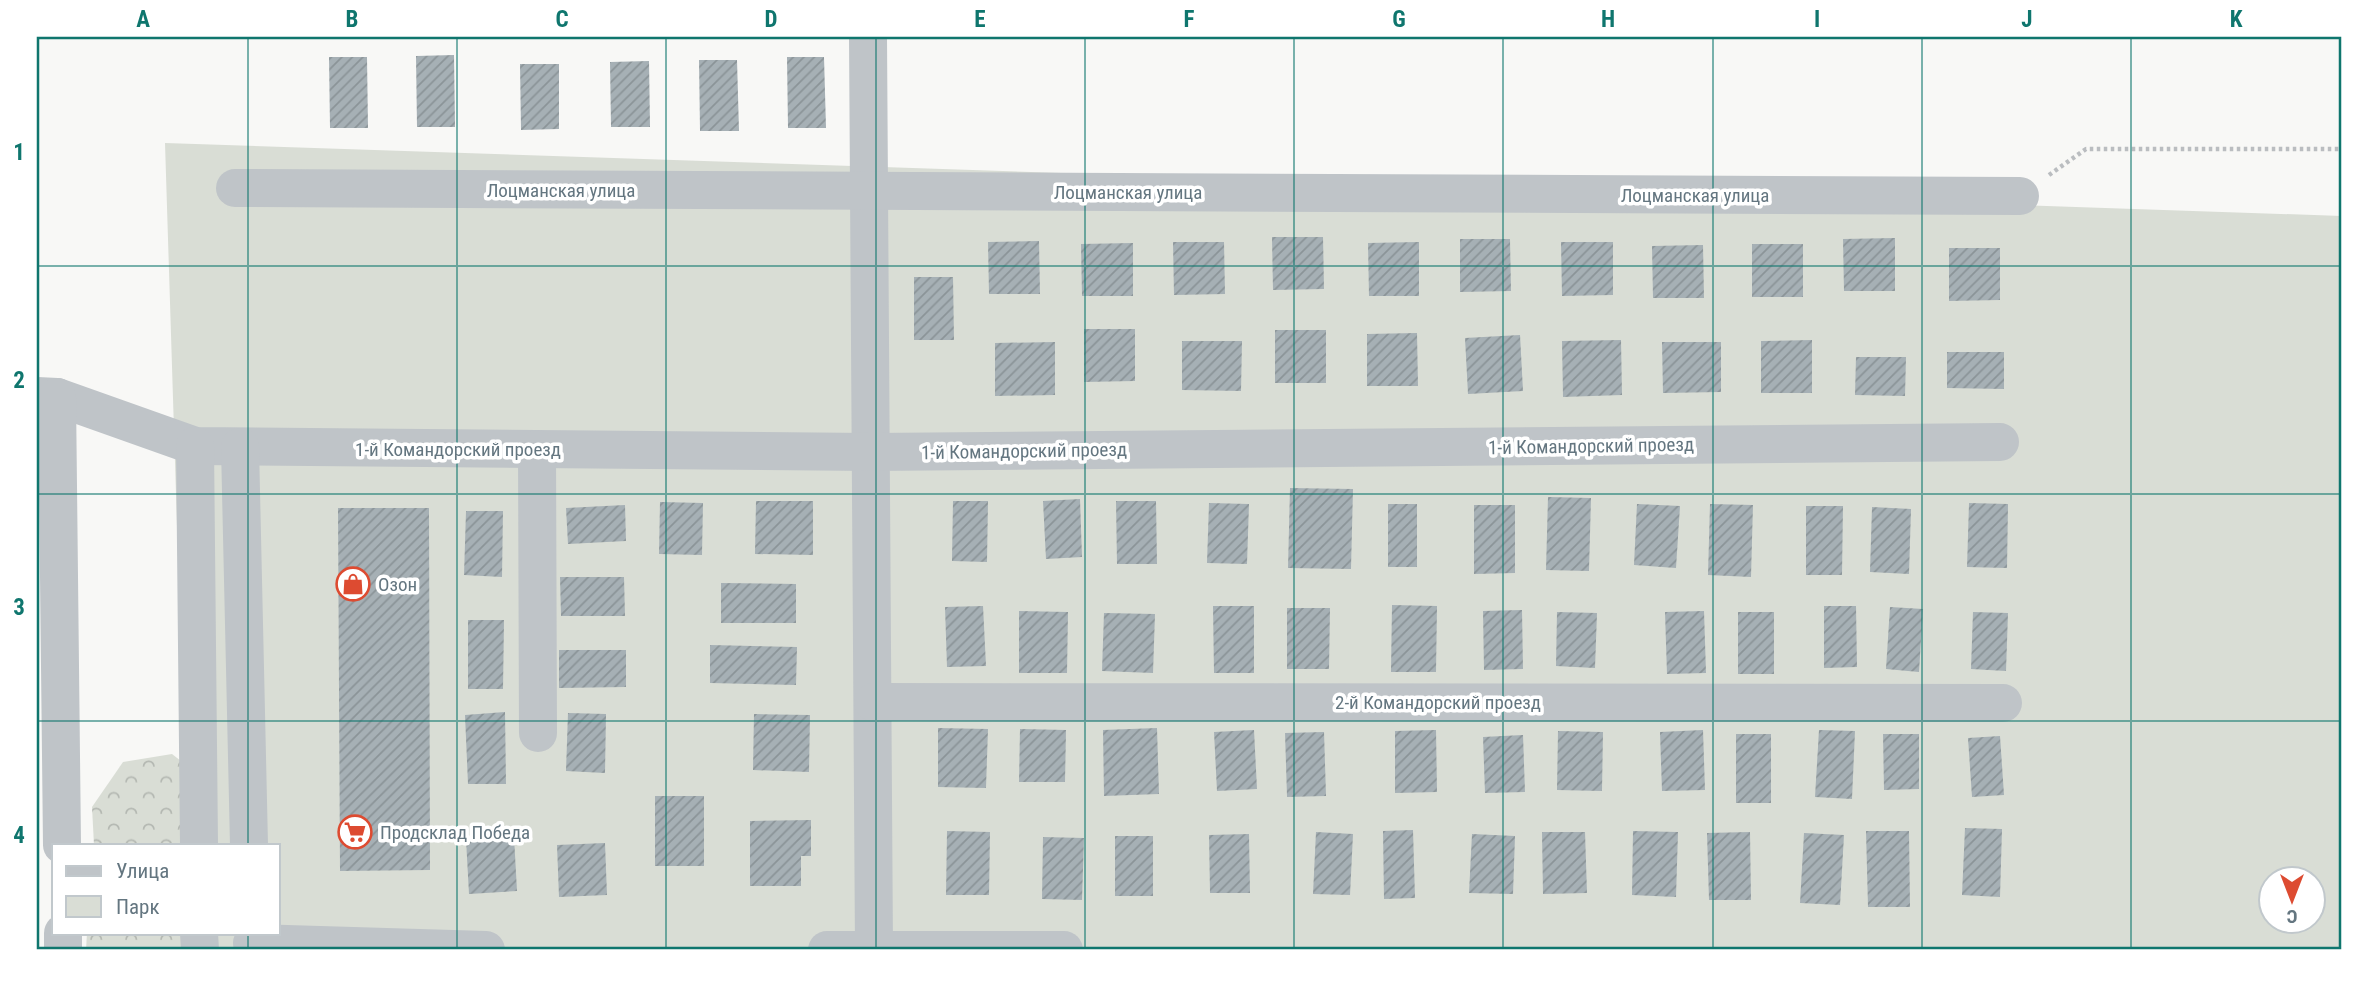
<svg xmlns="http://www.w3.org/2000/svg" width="2379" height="987" font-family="'Roboto Condensed',sans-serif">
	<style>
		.green { fill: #d9ddd5; fill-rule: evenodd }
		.forest { fill: url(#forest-crowns) }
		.building { fill: url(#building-hatch) }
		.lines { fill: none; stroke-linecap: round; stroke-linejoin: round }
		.path { stroke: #babdc0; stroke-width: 4.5; stroke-dasharray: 3.5 3.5; stroke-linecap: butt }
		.minor { stroke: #bfc4c8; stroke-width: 38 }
		.grid { fill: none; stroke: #0f766e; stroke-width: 2; stroke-opacity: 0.55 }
		.labels { text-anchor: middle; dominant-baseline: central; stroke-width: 7; stroke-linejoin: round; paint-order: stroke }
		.street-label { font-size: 19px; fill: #647680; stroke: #fff }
		.poi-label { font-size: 19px; fill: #647680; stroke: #fff; text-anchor: start }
		.neatline { fill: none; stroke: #0f766e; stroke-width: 2.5 }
		.grid-label { font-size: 23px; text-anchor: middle; font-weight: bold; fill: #0f766e }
	</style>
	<defs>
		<pattern id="forest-crowns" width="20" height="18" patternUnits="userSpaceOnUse" patternTransform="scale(1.75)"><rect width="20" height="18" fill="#d9ddd5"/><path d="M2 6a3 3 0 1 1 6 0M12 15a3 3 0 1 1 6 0" fill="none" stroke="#b4b8b2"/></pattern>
		<pattern id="building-hatch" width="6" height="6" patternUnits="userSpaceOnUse" patternTransform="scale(1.75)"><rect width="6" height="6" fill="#a6b0b5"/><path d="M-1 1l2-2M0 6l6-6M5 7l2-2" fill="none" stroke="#8b9498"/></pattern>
	</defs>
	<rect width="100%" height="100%" fill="#f8f8f6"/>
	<path class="green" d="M165,143L2342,216V950H190V933H278V845H187ZM2270,878H2312V920H2270Z"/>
	<g class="forest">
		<polygon points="172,754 195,772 198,845 94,845 92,807 123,762"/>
		<polygon points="87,933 204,933 205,950 86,950"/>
	</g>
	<g class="building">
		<polygon points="454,55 455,127 417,127 416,56"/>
		<polygon points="329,57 367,57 368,128 330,128"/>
		<polygon points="787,57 824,57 826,128 788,128"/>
		<polygon points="699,60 737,60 739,131 700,131"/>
		<polygon points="649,61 650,127 611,127 610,62"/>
		<polygon points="520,64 559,64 559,129 521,130"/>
		<polygon points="1272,237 1323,237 1324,289 1273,290"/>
		<polygon points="1895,238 1895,291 1844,291 1843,239"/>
		<polygon points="1460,239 1510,239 1511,291 1460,292"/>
		<polygon points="1039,241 1040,294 989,294 988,242"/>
		<polygon points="1173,242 1224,242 1225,294 1174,295"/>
		<polygon points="1419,242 1419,296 1369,296 1368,243"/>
		<polygon points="1561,242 1613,242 1613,295 1562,296"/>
		<polygon points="1133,243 1133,296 1082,296 1081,244"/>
		<rect x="1752" y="244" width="51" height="53"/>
		<polygon points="1703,245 1704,298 1653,298 1652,246"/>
		<polygon points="1949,248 2000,248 2000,300 1949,301"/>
		<polygon points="914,277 953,277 954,340 914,340"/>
		<polygon points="1084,329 1135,329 1135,381 1084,382"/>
		<rect x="1275" y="330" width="51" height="53"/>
		<polygon points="1417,333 1418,386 1367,386 1367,334"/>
		<polygon points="1520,335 1523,391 1468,394 1465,338"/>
		<polygon points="1621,340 1622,395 1563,397 1562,341"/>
		<polygon points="1812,340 1812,393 1761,393 1761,341"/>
		<polygon points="1182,341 1242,341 1241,391 1182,390"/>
		<polygon points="1055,342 1055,395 995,396 995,343"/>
		<polygon points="1662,342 1721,342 1721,392 1663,393"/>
		<polygon points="1947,352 2004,352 2004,389 1947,388"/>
		<polygon points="1856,357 1906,357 1905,396 1855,395"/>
		<polygon points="1290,488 1353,489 1351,569 1288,568"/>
		<polygon points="1548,497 1591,498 1589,571 1546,570"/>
		<polygon points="1080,499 1082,557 1046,559 1043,501"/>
		<polygon points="756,501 813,501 813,555 755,554"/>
		<polygon points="953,501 988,501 987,562 952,561"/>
		<polygon points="1116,501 1156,501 1157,564 1117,564"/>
		<polygon points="660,502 703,503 702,555 659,554"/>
		<polygon points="1209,503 1249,504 1247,564 1207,563"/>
		<polygon points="1969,503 2008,504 2007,568 1967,567"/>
		<rect x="1388" y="504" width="29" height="63"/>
		<polygon points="1637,504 1680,506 1676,568 1634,565"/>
		<polygon points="1710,504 1753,505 1751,577 1708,575"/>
		<polygon points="625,505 626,541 568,544 566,508"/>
		<polygon points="1474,505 1515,505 1515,573 1474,574"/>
		<polygon points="1806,506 1843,506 1842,575 1806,575"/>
		<polygon points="1872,507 1911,509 1909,574 1870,572"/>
		<polygon points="338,508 429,508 430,870 340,871"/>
		<polygon points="466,511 503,511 502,577 464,575"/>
		<polygon points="560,577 624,577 625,616 561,616"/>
		<polygon points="721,583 796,584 796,623 721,623"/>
		<polygon points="1392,605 1437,606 1436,672 1391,672"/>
		<polygon points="983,606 986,666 947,667 945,607"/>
		<polygon points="1213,606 1254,606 1254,673 1214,673"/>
		<polygon points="1824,606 1856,606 1857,667 1824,668"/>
		<polygon points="1890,607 1923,609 1919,672 1886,669"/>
		<polygon points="1287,608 1330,608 1329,669 1287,669"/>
		<polygon points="1522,610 1523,669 1484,670 1483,611"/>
		<polygon points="1019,611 1068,612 1067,673 1019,673"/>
		<polygon points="1704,611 1706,673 1667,674 1665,612"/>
		<polygon points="1557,612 1597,613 1595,668 1556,666"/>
		<rect x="1738" y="612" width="36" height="62"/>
		<polygon points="1973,612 2008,613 2006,671 1971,669"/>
		<polygon points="1104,613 1155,614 1153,673 1102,671"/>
		<polygon points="468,620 504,620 503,689 468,689"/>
		<polygon points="710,645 797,647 796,685 710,683"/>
		<polygon points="559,650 626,650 626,687 559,688"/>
		<polygon points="505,712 506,784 468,784 465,715"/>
		<polygon points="568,713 606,714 605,773 566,771"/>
		<polygon points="754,714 810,715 809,772 753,770"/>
		<polygon points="938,728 988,729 986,788 938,787"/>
		<polygon points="1157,728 1159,794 1104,796 1103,730"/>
		<polygon points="1020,729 1066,730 1065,782 1019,782"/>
		<polygon points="1254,730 1257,789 1217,791 1214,732"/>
		<polygon points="1436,730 1437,792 1395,793 1395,731"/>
		<polygon points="1703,730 1705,790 1662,791 1660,732"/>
		<polygon points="1819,730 1855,731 1852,799 1815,797"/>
		<polygon points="1558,731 1603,732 1602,791 1557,790"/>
		<polygon points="1324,732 1326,796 1287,797 1285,733"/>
		<rect x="1736" y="734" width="35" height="69"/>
		<polygon points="1883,734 1919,734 1919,789 1884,790"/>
		<polygon points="1523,735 1525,792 1485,793 1483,737"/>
		<polygon points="2000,736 2004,795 1972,797 1968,738"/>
		<rect x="655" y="796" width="49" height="70"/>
		<polygon points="811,820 811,856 801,856 801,886 750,886 750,821"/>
		<polygon points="1965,828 2002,829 2000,897 1962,895"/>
		<polygon points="1413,830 1415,898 1384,899 1383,831"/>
		<polygon points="947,831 990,832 989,895 946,895"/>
		<polygon points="1633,831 1678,832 1676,897 1632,895"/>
		<polygon points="1866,831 1909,831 1910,907 1868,907"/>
		<polygon points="1316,832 1353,834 1350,895 1313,894"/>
		<polygon points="1542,832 1585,832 1587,893 1543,894"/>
		<polygon points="1750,832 1751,900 1709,900 1707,833"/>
		<polygon points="1804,833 1844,835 1840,905 1800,903"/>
		<polygon points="1249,834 1250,893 1210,893 1209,835"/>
		<polygon points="1472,834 1515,836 1513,894 1469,893"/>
		<rect x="1115" y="836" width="38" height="60"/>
		<polygon points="514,837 517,891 469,894 466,839"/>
		<polygon points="1043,837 1084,838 1082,900 1042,899"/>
		<polygon points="605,843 607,895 559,897 557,845"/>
	</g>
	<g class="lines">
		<polyline class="path" points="2049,175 2086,149 2342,149"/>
		<g class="minor">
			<polyline points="868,37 874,950"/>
			<polyline points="235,188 2020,196"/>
			<polyline points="37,396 57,397 195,446 871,452 2000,442"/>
			<polyline points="57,397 62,845"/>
			<polyline points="195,446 199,845"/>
			<polyline points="240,447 249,845"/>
			<polyline points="537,449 538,733"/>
			<polyline points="873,702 2003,703"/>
			<polyline points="63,933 63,950"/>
			<polyline points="199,933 200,950"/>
			<polyline points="252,943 486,950"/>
			<polyline points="827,950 1064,950"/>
		</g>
	</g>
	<path class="grid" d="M248,37V845M457,37V950M666,37V950M876,37V950M1085,37V950M1294,37V950M1503,37V950M1713,37V950M1922,37V950M2131,37V950M37,266H2342M37,494H2342M37,721H2342M248,933V950"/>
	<defs>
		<symbol id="shop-ring" viewBox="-11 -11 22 22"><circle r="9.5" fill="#fff" stroke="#dd4b31" stroke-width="1.5"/><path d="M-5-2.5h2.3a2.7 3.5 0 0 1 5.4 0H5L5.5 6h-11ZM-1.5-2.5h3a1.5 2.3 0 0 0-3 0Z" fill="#dd4b31"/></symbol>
		<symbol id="supermarket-ring" viewBox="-11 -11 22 22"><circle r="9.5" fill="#fff" stroke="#dd4b31" stroke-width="1.5"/><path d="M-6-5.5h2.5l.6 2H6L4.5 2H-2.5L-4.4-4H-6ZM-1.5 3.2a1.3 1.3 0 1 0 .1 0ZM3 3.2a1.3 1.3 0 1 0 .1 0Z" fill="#dd4b31"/></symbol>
	</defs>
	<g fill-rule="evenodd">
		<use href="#shop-ring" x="334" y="565" width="38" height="38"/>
		<use href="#supermarket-ring" x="336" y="813" width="38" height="38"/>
	</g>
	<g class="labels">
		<g class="street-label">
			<text x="561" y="190">Лоцманская улица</text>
			<text x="1128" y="192">Лоцманская улица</text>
			<text x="1695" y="195">Лоцманская улица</text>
			<text transform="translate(1591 446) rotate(-1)">1-й Командорский проезд</text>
			<text x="458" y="449">1-й Командорский проезд</text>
			<text transform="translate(1024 451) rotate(-1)">1-й Командорский проезд</text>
			<text x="1438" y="702">2-й Командорский проезд</text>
		</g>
		<g class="poi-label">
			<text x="378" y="584">Озон</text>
			<text x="380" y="832">Продсклад Победа</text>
		</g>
	</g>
	<rect width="2379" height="987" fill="none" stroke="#ffffff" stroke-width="77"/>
	<rect x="52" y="844" width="228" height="91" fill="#ffffff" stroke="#c1c8cc" stroke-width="2"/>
	<rect x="66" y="866" width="35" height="10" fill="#bfc4c8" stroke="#c1c8cc" stroke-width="2"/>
	<text x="116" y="878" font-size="21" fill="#647680">Улица</text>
	<rect x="66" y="896" width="35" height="21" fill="#d9ddd5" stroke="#c1c8cc" stroke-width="2"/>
	<text x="116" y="914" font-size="21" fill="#647680">Парк</text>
	<g transform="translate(2292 900) rotate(180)"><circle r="33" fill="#ffffff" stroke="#c1c8cc" stroke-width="2"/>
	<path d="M0-5L12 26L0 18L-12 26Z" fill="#dd4b31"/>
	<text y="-10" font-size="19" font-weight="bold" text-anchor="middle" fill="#647680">С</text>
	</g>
	<rect x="38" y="38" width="2302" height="910" class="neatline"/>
	<g class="grid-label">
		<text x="143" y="27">A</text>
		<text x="352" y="27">B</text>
		<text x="562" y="27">C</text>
		<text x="771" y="27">D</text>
		<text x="980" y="27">E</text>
		<text x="1189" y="27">F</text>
		<text x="1399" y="27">G</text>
		<text x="1608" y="27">H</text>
		<text x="1817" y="27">I</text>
		<text x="2027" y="27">J</text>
		<text x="2236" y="27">K</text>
		<text x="19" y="160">1</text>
		<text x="19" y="388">2</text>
		<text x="19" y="615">3</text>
		<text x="19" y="843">4</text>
	</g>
</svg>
